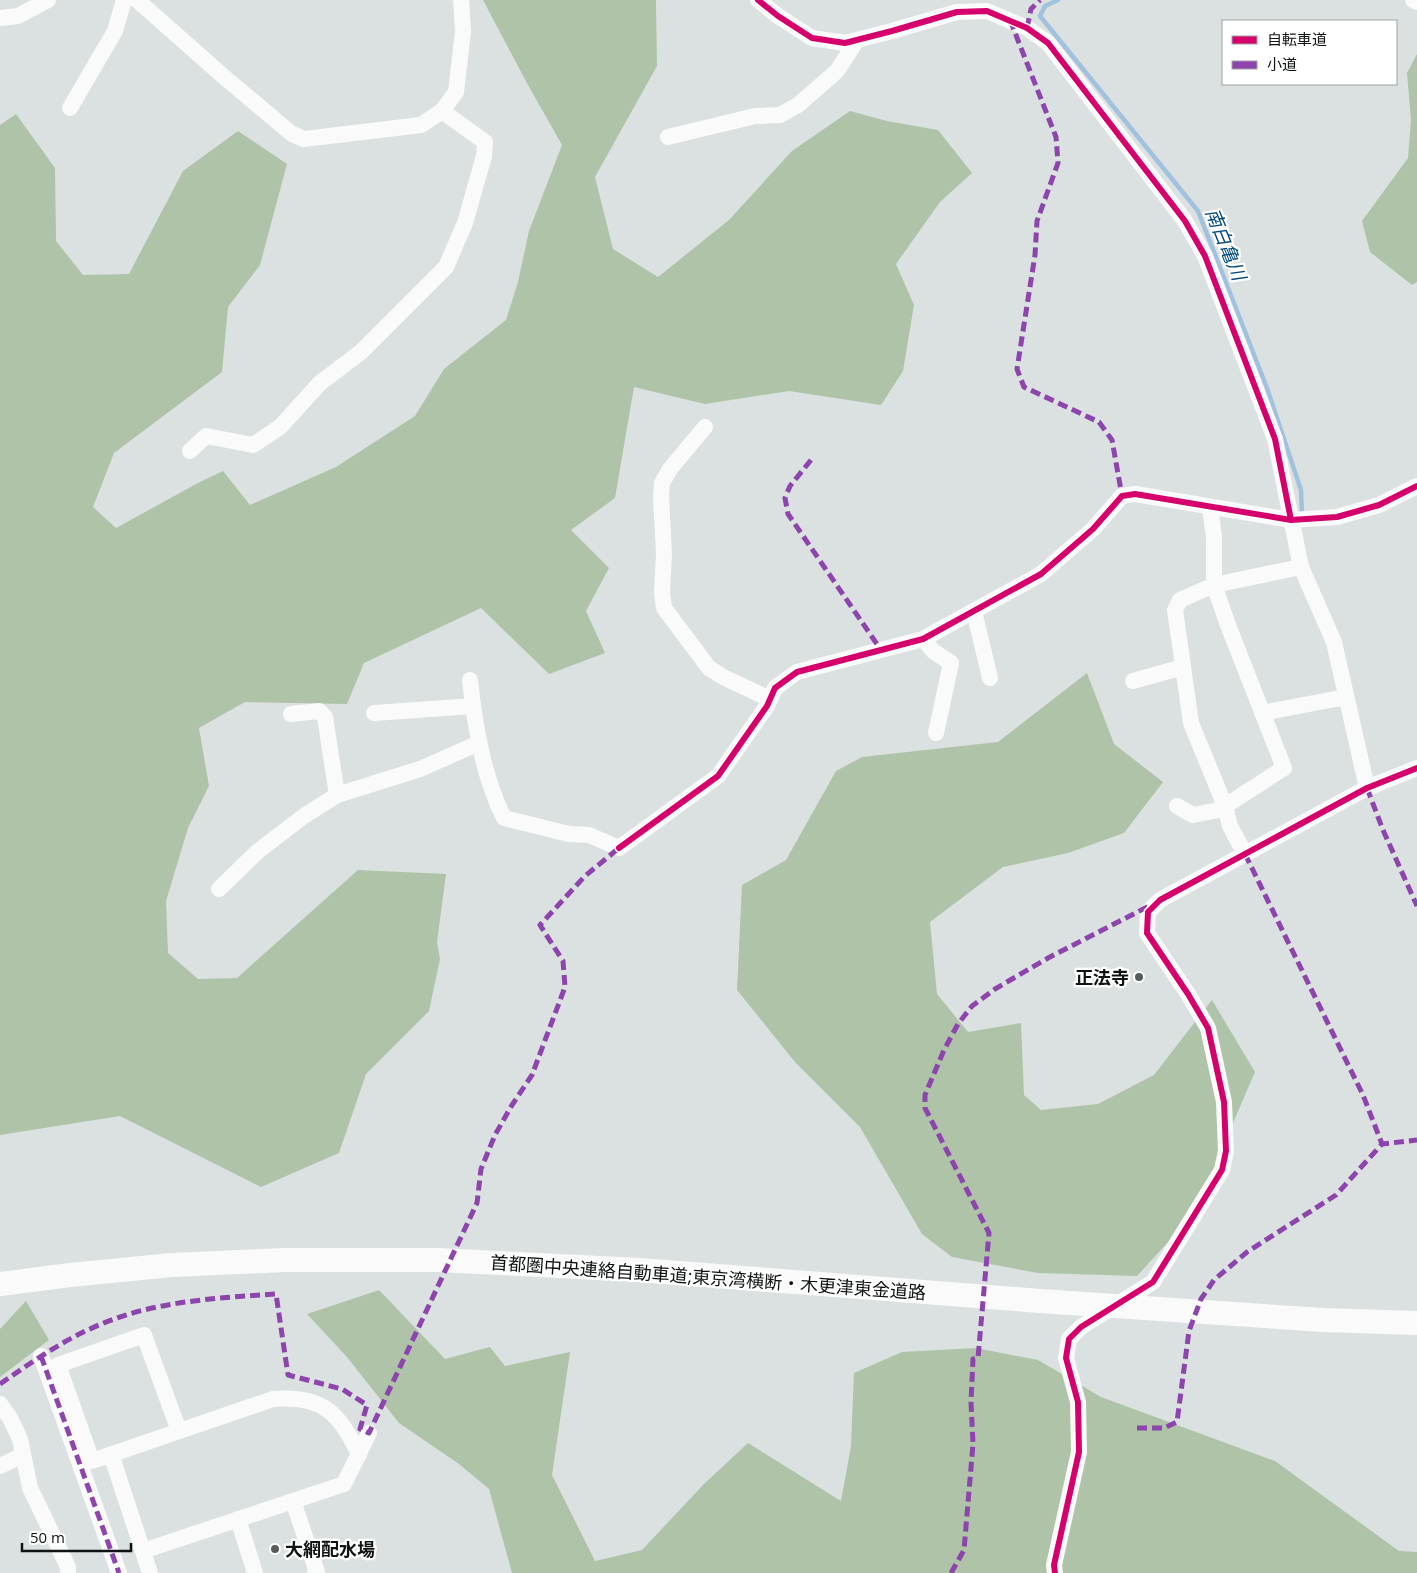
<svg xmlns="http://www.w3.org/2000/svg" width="1417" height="1573" font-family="'Open Sans','Noto Sans JP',sans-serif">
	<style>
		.forest { fill: #aec3a8 }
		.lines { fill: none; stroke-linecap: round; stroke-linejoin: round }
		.stream { stroke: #a1c2de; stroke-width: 4.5 }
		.minor { stroke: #fafafa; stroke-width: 16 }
		.highway { stroke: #fafafa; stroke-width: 24 }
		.quiet { stroke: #8e44ad; stroke-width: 5; stroke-dasharray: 10 5; stroke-linecap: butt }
		.cycleway-casing { stroke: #fff; stroke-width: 9 }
		.cycleway { stroke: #d6006c; stroke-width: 6 }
		.poi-dot { fill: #565b5b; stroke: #fff; stroke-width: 2 }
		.labels { text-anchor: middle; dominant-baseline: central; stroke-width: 4.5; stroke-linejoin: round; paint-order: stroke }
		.poi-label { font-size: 18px; font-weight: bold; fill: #0f1313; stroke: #fff; text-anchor: end }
		.street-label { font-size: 18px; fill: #0f1313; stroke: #fff }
		.water-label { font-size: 19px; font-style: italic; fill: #004a7c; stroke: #fff }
	</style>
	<rect width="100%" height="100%" fill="#dbe1e0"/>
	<g class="forest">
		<polygon points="483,0 656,0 657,66 595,177 613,249 658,277 729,220 792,151 850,111 887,121 938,130 972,173 940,202 896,264 914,305 903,371 881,405 789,391 705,404 634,387 615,498 571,530 609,568 586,611 605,653 549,674 481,608 364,663 347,704 245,702 199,728 209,786 188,828 166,901 168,953 198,979 237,978 358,870 446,874 437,942 440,959 429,1011 366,1074 339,1153 261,1187 120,1116 0,1135 0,125 16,114 55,168 56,241 83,275 129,274 183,171 238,131 287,164 260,265 228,307 222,372 114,453 93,507 116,528 198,483 223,471 250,505 336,467 415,416 444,369 506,320 518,282 529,231 562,145 528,85"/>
		<polygon points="1417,54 1417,282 1412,285 1370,252 1362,221 1408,158 1411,120 1407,73"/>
		<polygon points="1087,673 1114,744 1163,782 1124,833 1068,853 1003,867 930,922 937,994 968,1032 1021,1023 1024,1095 1041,1110 1098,1104 1154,1075 1212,1000 1255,1072 1223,1146 1212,1194 1137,1276 1038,1273 952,1257 922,1234 860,1127 795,1062 737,990 742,885 786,860 836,771 862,757 998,742"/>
		<polygon points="379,1290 445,1359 490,1347 505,1366 570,1352 552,1475 595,1561 642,1550 704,1484 748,1443 841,1501 851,1446 854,1373 902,1352 976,1348 1038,1360 1101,1397 1275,1461 1399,1551 1417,1552 1417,1573 512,1573 489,1489 459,1464 399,1423 347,1357 307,1314"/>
		<polygon points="26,1301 49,1340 0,1377 0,1329"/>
	</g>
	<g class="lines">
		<polyline class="stream" points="1058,0 1045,6 1040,16 1198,211 1267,388 1301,490 1302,515"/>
		<g class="minor">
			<polyline points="137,0 223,76 292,134 304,139 421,125 442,111 456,92 463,31 461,0"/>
			<polyline points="758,0 778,16 812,38 845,43 892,31 957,12 987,11 1027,28 1048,43 1185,221 1205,256 1275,439 1301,567 1334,642 1367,788"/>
			<polyline points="1413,0 1417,2"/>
			<polyline points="0,18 18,16 48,0"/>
			<polyline points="70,108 115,31 124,0"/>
			<polyline points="668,137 755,116 780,115 798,105 837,71 857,40"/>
			<polyline points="705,427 670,469 662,483 661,496 664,554 662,593 664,608 709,668 723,677 770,699"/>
			<polyline points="190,451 206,436 253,445 280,427 320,383 361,352 446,267 465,223 484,156 485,142 442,111"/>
			<polyline points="974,611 990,678"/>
			<polyline points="923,639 933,651 951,663 936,733"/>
			<path d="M470,680C475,726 483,776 504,818L569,834L589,835L619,848L718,776L767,706L775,688L797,672L923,639L1041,574L1093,529L1122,496L1135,494L1291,520L1337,517L1379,505L1417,486"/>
			<polyline points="1133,681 1183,667"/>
			<polyline points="374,713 473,706"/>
			<polyline points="1262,713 1346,697"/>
			<polyline points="291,714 319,711 325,717 337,795"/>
			<polyline points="1177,806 1193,815 1219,810 1284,768 1228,625 1214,585 1214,537 1210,507"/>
			<polyline points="1245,854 1230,826 1225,806 1191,723 1175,610 1180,600 1214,585 1301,567"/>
			<polyline points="219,889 257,852 304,816 337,795 420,769 479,743"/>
			<polyline points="41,1356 119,1573"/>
			<polyline points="0,1404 10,1418 20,1439 30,1488 68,1567 68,1573"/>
			<path d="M179,1431L144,1335L58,1365L92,1461L273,1399C321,1395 340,1412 359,1455"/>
			<polyline points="111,1454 150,1573"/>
			<polyline points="0,1466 23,1455"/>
			<polyline points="293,1501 317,1572 315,1573"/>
			<polyline points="238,1519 255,1573"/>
			<polyline points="143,1551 344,1484 369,1433"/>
			<polyline points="1055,1573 1054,1565 1079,1452 1078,1402 1066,1358 1069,1339 1081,1327 1153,1282 1222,1170 1226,1151 1224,1102 1208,1028 1188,994 1147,933 1148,912 1160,900 1367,788 1417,768"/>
		</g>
		<polyline class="highway" points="0,1284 70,1275 172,1265 285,1260 438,1260 640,1270 1040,1301 1323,1320 1417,1323"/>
		<g class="quiet">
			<polyline points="1010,20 1056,137 1058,163 1037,221 1035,255 1017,369 1024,387 1099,422 1112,440 1122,496"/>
			<polyline points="1027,28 1031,9 1040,0"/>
			<polyline points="811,460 790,486 785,498 788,514 881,650"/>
			<polyline points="1367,788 1383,830 1417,906"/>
			<polyline points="1245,854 1363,1095 1382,1144"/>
			<polyline points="41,1356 119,1573"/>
			<path d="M0,1384C32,1362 63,1340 99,1325C154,1301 217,1298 276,1294L288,1375L342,1389L367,1405L360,1429L369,1433L477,1203L481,1169L495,1135L512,1105L532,1075L565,987L563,961L540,925L585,876L619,848"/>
			<polyline points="1137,1428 1164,1428 1177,1422 1189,1331 1201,1299 1214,1280 1247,1252 1336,1195 1382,1144 1417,1140"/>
			<polyline points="951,1573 964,1550 973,1444 971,1402 973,1359 978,1358 989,1233 925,1108 925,1095 944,1050 958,1024 972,1006 995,989 1048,958 1151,905"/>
		</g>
		<defs>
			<g id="cycleway">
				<polyline points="758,0 778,16 812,38 845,43 892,31 957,12 987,11 1027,28 1048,43 1185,221 1205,256 1275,439 1291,520"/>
				<polyline points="619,848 718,776 767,706 775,688 797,672 923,639 1041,574 1093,529 1122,496 1135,494 1291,520 1337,517 1379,505 1417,486"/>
				<polyline points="1055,1573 1054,1565 1079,1452 1078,1402 1066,1358 1069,1339 1081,1327 1153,1282 1222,1170 1226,1151 1224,1102 1208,1028 1188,994 1147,933 1148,912 1160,900 1367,788 1417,768"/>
			</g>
		</defs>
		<use href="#cycleway" class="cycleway-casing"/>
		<use href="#cycleway" class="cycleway"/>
	</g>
	<g class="poi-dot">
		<circle cx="1139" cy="977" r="5"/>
		<circle cx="275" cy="1549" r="5"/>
	</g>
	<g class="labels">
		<g class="poi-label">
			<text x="1129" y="977">正法寺</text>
			<text x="285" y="1549" text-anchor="start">大網配水場</text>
		</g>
		<g class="street-label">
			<text transform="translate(708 1277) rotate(4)">首都圏中央連絡自動車道;東京湾横断・木更津東金道路</text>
		</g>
		<g class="water-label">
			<text transform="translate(1226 244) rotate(68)">南白亀川</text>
		</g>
	</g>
	<rect x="1222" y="20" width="175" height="65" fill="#ffffff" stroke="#9fa1a1"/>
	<rect x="1232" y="36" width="25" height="8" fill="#d6006c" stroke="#9fa1a1"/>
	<text x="1267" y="45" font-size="15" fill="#0f1313">自転車道</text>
	<rect x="1232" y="61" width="25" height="8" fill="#8e44ad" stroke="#9fa1a1"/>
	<text x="1267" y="70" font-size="15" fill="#0f1313">小道</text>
	<path d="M22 1543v8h109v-8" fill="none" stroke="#0f1313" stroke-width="2.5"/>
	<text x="30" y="1543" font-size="15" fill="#0f1313" stroke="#ffffff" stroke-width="4" paint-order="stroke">50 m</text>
</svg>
